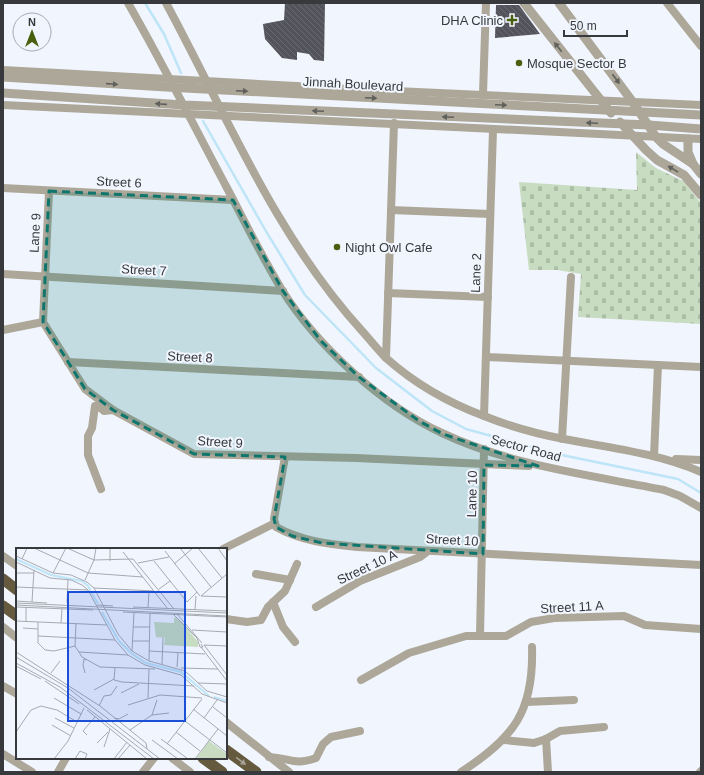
<svg xmlns="http://www.w3.org/2000/svg" width="704" height="775" font-family="Arial,sans-serif">
	<style>
		.cemetery { fill: url(#cemetery-stones) }
		.lines { fill: none; stroke-linecap: round; stroke-linejoin: round }
		.stream { stroke: #bde5f7; stroke-width: 2.5 }
		.building { fill: url(#building-back-hatch) }
		.minor { stroke: #aca798; stroke-width: 8 }
		.tertiary { stroke: #aca798; stroke-width: 9 }
		.trunk { stroke: #655a3e; stroke-width: 11 }
		.oneway { fill: #60605d }
		.oneway2 { fill: #a4a094 }
		.marked { fill: #0f766e; fill-opacity: 0.2; stroke: #0f766e; stroke-width: 3; stroke-dasharray: 8 5; stroke-linejoin: round }
		.poi-dot { fill: #48600d; stroke: #f1f5fe; stroke-width: 1.5 }
		.labels { text-anchor: middle; dominant-baseline: central; stroke-width: 4; stroke-linejoin: round; paint-order: stroke }
		.poi-label { font-size: 13px; fill: #37393d; stroke: #f1f5fe; text-anchor: start }
		.street-label { font-size: 13px; fill: #37393d; stroke: #f1f5fe }
		.inset-river { fill: none; stroke: #bde5f7; stroke-width: 2 }
		.inset-road { fill: none; stroke: #a7aab1; stroke-width: 1 }
		.view { fill: #1d4ed8; fill-opacity: 0.15; stroke: #1d4ed8; stroke-width: 2 }
		.inset-edge { fill: none; stroke: #37393d; stroke-width: 2 }
	</style>
	<defs>
		<pattern id="cemetery-stones" width="16" height="16" patternUnits="userSpaceOnUse"><rect width="16" height="16" fill="#c7dcc0"/><path d="M2 7V4a2 2 0 0 1 4 0v3zM10 15v-3a2 2 0 0 1 4 0v3z" fill="#acbea6"/></pattern>
		<pattern id="building-back-hatch" width="6" height="6" patternUnits="userSpaceOnUse"><rect width="6" height="6" fill="#53535c"/><path d="M-1 5l2 2M0 0l6 6M5-1l2 2" fill="none" stroke="#696a71"/></pattern>
	</defs>
	<rect width="100%" height="100%" fill="#f1f5fe"/>
	<polygon class="cemetery" points="636,152 656,168 683,181 701,203 701,324 578,317 581,274 557,270 529,270 519,182 637,190"/>
	<g class="lines">
		<g class="stream">
			<polyline points="145,3 164,34 181,73"/>
			<polyline points="203,121 267,233 305,295 376,368 432,411 466,429 557,454 678,479 701,493"/>
		</g>
	</g>
	<g class="building">
		<polygon points="285,3 325,3 324,61 314,60 309,54 297,52 297,60 282,58 265,39 263,24 284,20"/>
		<polygon points="496,5 519,5 540,34 495,38"/>
	</g>
	<g class="lines">
		<g class="minor">
			<path d="M128,3C163,64 194,126 227,188C245,222 262,257 282,290C317,346 383,406 442,433C512,466 590,475 664,490L680,496L701,508"/>
			<path d="M166,3C227,116 276,237 363,332C371,341 378,350 386,358C414,383 449,403 484,416C509,426 538,434 564,439C611,448 657,453 701,472"/>
			<polyline points="667,3 701,46"/>
			<polyline points="3,70 352,89 701,105"/>
			<polyline points="483,94 486,3"/>
			<polyline points="3,105 701,139"/>
			<polyline points="3,188 233,200"/>
			<polyline points="391,210 490,214"/>
			<polyline points="3,274 283,291"/>
			<polyline points="388,293 488,297"/>
			<polyline points="43,322 85,389 113,410 194,454 356,458 529,466"/>
			<polyline points="3,330 43,322 49,191"/>
			<polyline points="486,357 701,367"/>
			<polyline points="386,358 394,123"/>
			<polyline points="68,362 359,377"/>
			<polyline points="484,416 493,130"/>
			<polyline points="562,439 571,277"/>
			<polyline points="654,456 658,365"/>
			<path d="M285,457L274,519L276,527C301,541 328,544 357,547L701,565"/>
			<polyline points="676,459 701,460"/>
			<polyline points="101,489 88,455 88,436 92,428 95,406 98,406 104,411 113,410"/>
			<polyline points="223,549 275,523"/>
			<polyline points="3,556 17,566"/>
			<polyline points="256,574 290,580"/>
			<polyline points="273,602 283,627 295,642"/>
			<polyline points="316,607 360,581 420,557 428,551"/>
			<polyline points="226,619 247,622 261,620 268,607 285,591 297,564"/>
			<polyline points="3,627 17,638"/>
			<polyline points="480,635 484,449"/>
			<polyline points="361,680 409,653 466,636 506,636 531,622 554,618 624,616 645,625 701,629"/>
			<polyline points="3,686 17,694"/>
			<polyline points="526,702 574,700"/>
			<polyline points="226,722 289,772"/>
			<polyline points="546,739 548,772"/>
			<polyline points="504,740 534,743 546,739 560,731 604,727"/>
			<polyline points="3,754 32,772"/>
			<path d="M269,757C291,758 293,766 316,758L323,744L331,737L360,731"/>
			<polyline points="172,758 190,772"/>
			<polyline points="58,772 66,758"/>
			<polyline points="143,772 154,758"/>
			<path d="M461,772C514,738 534,711 532,647"/>
			<polyline points="700,772 701,771"/>
		</g>
		<g class="tertiary">
			<polyline points="524,3 611,113"/>
			<polyline points="559,3 632,101 656,137 663,144 693,164 701,174"/>
			<polyline points="3,77 166,87 701,115"/>
			<polyline points="3,93 184,105 649,125 701,129"/>
			<polyline points="620,122 646,150 657,160 684,175 701,195"/>
			<polyline points="688,139 688,152 693,164"/>
		</g>
		<g class="trunk">
			<polyline points="3,579 17,590"/>
			<polyline points="3,606 17,616"/>
			<polyline points="226,750 256,772"/>
			<polyline points="203,758 222,772"/>
		</g>
	</g>
	<defs><path id="oneway-solid" d="M-6-.8H1V-3.2L6.5 0L1 3.2V.8H-6Z"/></defs>
	<g class="oneway">
		<use href="#oneway-solid" transform="translate(558 47) rotate(-128)"/>
		<use href="#oneway-solid" transform="translate(616 79) rotate(53)"/>
		<use href="#oneway-solid" transform="translate(112 84) rotate(4)"/>
		<use href="#oneway-solid" transform="translate(242 91) rotate(3)"/>
		<use href="#oneway-solid" transform="translate(371 98) rotate(3)"/>
		<use href="#oneway-solid" transform="translate(161 104) rotate(-176)"/>
		<use href="#oneway-solid" transform="translate(501 105) rotate(3)"/>
		<use href="#oneway-solid" transform="translate(318 111) rotate(-178)"/>
		<use href="#oneway-solid" transform="translate(448 117) rotate(-178)"/>
		<use href="#oneway-solid" transform="translate(592 123) rotate(-178)"/>
		<use href="#oneway-solid" transform="translate(673 169) rotate(-149)"/>
	</g>
	<use class="oneway2" href="#oneway-solid" transform="translate(241 761) rotate(37)"/>
	<path class="marked" d="M49,191L233,200L283,291L321,341L359,377L419,421L443,434L538,466L484,465L483,554L322,543L292,536L276,527L274,519L285,457L194,454L113,410L85,389L43,322Z"/>
	<g class="poi-dot">
		<path d="M510 14h4v4h4v4h-4v4h-4v-4h-4v-4h4z"/>
		<circle cx="519" cy="63" r="4"/>
		<circle cx="337" cy="247" r="4"/>
	</g>
	<g class="labels">
		<g class="poi-label">
			<text x="503" y="20" text-anchor="end">DHA Clinic</text>
			<text x="527" y="63">Mosque Sector B</text>
			<text x="345" y="247">Night Owl Cafe</text>
		</g>
		<g class="street-label">
			<text transform="translate(353 84) rotate(3)">Jinnah Boulevard</text>
			<text transform="translate(119 182) rotate(3)">Street 6</text>
			<text transform="translate(35 233) rotate(-87)">Lane 9</text>
			<text transform="translate(144 270) rotate(3)">Street 7</text>
			<text transform="translate(476 273) rotate(-88)">Lane 2</text>
			<text transform="translate(190 357) rotate(3)">Street 8</text>
			<text transform="translate(220 442) rotate(4)">Street 9</text>
			<text transform="translate(526 448) rotate(15)">Sector Road</text>
			<text transform="translate(472 494) rotate(-89)">Lane 10</text>
			<text transform="translate(452 540) rotate(3)">Street 10</text>
			<text transform="translate(367 567) rotate(-25)">Street 10 A</text>
			<text transform="translate(572 607) rotate(-3)">Street 11 A</text>
		</g>
	</g>
	<g transform="translate(16 548)">
		<rect width="211" height="211" fill="#f1f5fe"/>
		<path d="M193,193L211,206L209,211H180Z" fill="#c7dcc0"/>
		<path d="M158,69L166,74L182,94V99L148,97L149,90L140,89L138,74L158,75Z" fill="#c7dcc0"/>
		<path class="inset-river" d="M0,11L35,27L66,33L72,38L82,56M86,64L103,93L115,105L130,115L165,124L193,148M198,149L211,153"/>
		<path class="inset-road" d="M18,0L72,25L127,29M51,0L78,12L117,11L158,61M164,0L195,39M182,0L206,30M202,0L211,13M149,3L184,48M107,4L152,61M0,8L37,25L55,27L71,34L78,40L102,86L116,103L133,113L169,123L191,143L211,149M6,11L11,0M94,13V0M138,13L171,54M0,14L34,30L55,32L66,37L72,42L99,92L112,107L129,117L165,127L186,146L211,155M122,15L153,9M158,16L177,0M0,25H18M37,25L50,0M211,26L185,48L211,49M69,32L78,12L80,0M0,39L72,42M78,40L138,43M143,41L154,33M0,53L31,55M16,54L18,22M171,54L181,44M0,55L211,65M51,55L52,31M0,57L211,68M81,57L97,58M0,59L77,62M10,59V73M117,59L211,63M132,60L133,43M179,62L180,48M107,64L211,69M161,66L186,95M158,67L181,90L184,99H187L185,96M0,73L91,77M22,74V95L29,102L38,103L59,98L60,76M45,75L46,61M117,79H134M7,80L22,81M176,82L211,84M22,88L99,92M117,93H133M188,97L211,127M188,97L211,98M59,98L66,109L84,119L139,121M185,99L211,133M116,103L118,64M133,103L189,106M0,104L84,158L130,195L131,201M63,104L112,107M0,109L52,140L144,211M133,113L134,65M0,115L44,139L138,211M146,117L147,90M0,118L25,131M161,119L162,105M99,120L98,132L106,134L178,138M165,120L202,121M35,125L44,113M69,125L67,117L68,111L70,112M29,133L63,156M182,135L211,136M78,142L98,131M105,145L123,136M38,150L65,166M132,150L133,121M112,157L144,147L186,150M83,158L88,148L95,147L101,138M197,159L211,170M177,161L211,188M71,162L131,211M136,167L153,165M39,170L58,180M98,170L103,171L112,166M188,170L201,152M169,173L211,205M36,177L55,188M114,182L136,167L141,152M0,184L15,162L25,158L41,162L61,174M160,184L184,203M71,187L67,183L79,169M145,191L172,211M136,192L162,211M81,195L92,184M151,196L186,151M88,199L94,181M38,211L52,193L68,160M59,211L64,203L71,206L69,211M98,211L111,194M102,211L114,197M179,211L202,181"/>
		<path class="view" d="M52,44H169V173H52Z"/>
		<rect width="211" height="211" class="inset-edge"/>
	</g>
	<rect width="704" height="775" fill="none" stroke="#37393d" stroke-width="8"/>
	<g transform="translate(32 32)"><circle r="19" fill="#f1f5fe" stroke="#a7aab1"/>
	<path d="M0-3L7 15L0 10L-7 15Z" fill="#48600d"/>
	<text y="-6" font-size="11" font-weight="bold" text-anchor="middle" fill="#37393d">N</text>
	</g>
	<path d="M564 30v6h63v-6" fill="none" stroke="#37393d" stroke-width="2"/>
	<text x="570" y="30" font-size="12" fill="#37393d" stroke="#f1f5fe" stroke-width="3" paint-order="stroke">50 m</text>
</svg>
